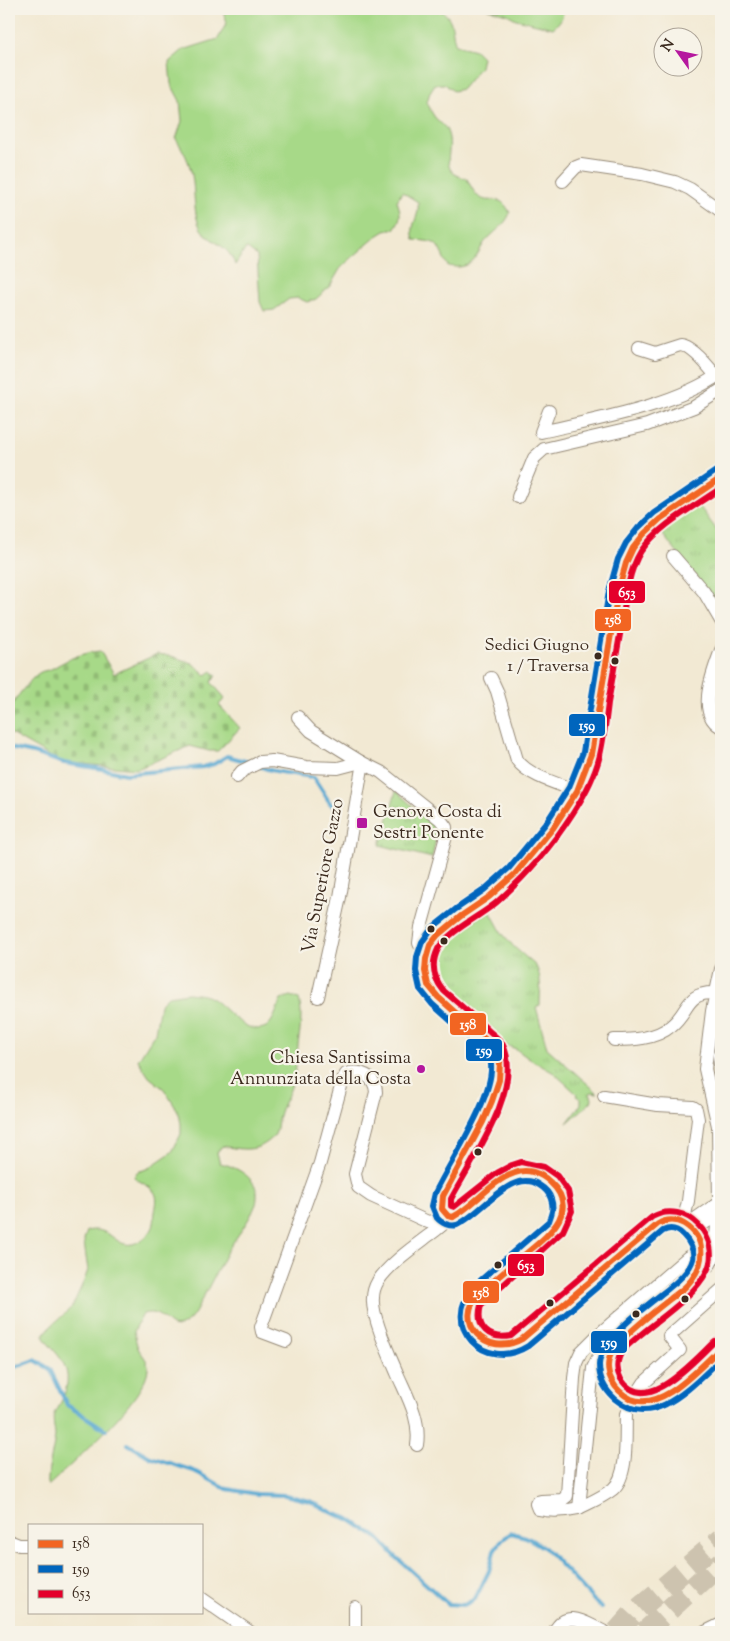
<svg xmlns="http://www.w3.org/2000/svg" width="730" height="1641" font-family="'Sorts Mill Goudy',serif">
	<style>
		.green { fill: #a7d988; stroke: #718253 }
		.cemetery { fill: url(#cemetery-stones); stroke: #718253 }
		.park { fill: url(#park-tufts); stroke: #718253 }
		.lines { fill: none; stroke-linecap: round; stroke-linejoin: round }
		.stream { stroke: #58a8d2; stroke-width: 4 }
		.highway-tunnel { stroke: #cdc3af; stroke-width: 22; stroke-dasharray: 22 11; stroke-linecap: butt }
		.street-casing { stroke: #968a78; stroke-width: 14 }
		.street { stroke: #fff; stroke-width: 12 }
		.bus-1-casing { stroke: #f7f3e8; stroke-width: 10 }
		.bus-2-casing { stroke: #f7f3e8; stroke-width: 10 }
		.bus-3-casing { stroke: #f7f3e8; stroke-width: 10 }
		.bus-1 { stroke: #f26522; stroke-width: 6 }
		.bus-2 { stroke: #0065bd; stroke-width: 6 }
		.bus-3 { stroke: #e4002b; stroke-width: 6 }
		.bus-dot { fill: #3b2a1e; stroke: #f7f3e8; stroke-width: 2 }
		.poi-dot { fill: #b5179e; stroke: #f7f3e8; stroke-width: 2 }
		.labels { text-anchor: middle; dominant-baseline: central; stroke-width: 4.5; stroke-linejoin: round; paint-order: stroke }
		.bus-label { font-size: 17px; fill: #3b2a1e; stroke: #f7f3e8; text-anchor: end }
		.poi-label { font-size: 18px; fill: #3b2a1e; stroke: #f7f3e8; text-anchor: start }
		.street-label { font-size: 18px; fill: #3b2a1e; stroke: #f7f3e8 }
		.line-badge { stroke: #f7f3e8; stroke-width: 2 }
		.badge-label { font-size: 14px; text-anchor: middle; font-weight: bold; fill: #fff }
	</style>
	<defs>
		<pattern id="cemetery-stones" width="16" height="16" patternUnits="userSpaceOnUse" patternTransform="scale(1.25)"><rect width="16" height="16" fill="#a7d988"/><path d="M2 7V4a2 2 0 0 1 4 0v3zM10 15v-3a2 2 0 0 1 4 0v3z" fill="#91ba75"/></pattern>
		<pattern id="park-tufts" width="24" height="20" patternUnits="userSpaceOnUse" patternTransform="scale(1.25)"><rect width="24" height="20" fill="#a7d988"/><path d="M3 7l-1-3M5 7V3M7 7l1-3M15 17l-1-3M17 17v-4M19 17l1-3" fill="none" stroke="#91ba75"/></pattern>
	</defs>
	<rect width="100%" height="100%" fill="#f7f3e8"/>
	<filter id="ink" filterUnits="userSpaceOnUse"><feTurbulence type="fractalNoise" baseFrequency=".02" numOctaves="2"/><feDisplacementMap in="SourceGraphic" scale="10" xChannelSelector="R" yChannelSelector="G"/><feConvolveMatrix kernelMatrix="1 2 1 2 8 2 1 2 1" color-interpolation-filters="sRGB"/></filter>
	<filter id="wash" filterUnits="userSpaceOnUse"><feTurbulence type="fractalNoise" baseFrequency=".0096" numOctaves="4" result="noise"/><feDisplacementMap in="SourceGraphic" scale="20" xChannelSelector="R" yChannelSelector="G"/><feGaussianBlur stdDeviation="1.12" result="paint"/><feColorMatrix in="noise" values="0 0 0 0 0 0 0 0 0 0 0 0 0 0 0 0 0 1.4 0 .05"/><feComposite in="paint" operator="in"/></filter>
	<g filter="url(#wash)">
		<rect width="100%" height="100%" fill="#f2e9d3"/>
		<g class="green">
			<path d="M222,9H439C442,11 446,14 448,17C454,25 452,36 456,45L475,50L482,57L480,67L462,89L453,91L445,84H435L430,92L427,102C429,106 431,112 434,116C438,122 444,124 447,131C456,152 435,171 467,179C470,185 474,193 479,197C492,206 499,191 510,213C505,226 493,232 484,243C479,251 476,260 467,265C460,268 455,267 448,266C435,243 442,242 414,240C409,222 420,220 418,202L402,192L397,201C401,213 402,218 394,229L385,231L377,236L347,262L340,269L330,286L316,299L307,302L298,298L289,299L274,310L264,311L260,302L257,256L246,248L235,265C229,244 210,243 201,229C193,216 195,190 192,175C189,161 184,151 176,139L182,121L180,101L171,84L169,62L183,50L218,39L227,22Z"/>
			<path d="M488,9H563C564,17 559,23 553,28L516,19L507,14Z"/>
			<path d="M188,993C195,994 204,994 211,998C225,1006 246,1037 266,1027C274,1022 277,1008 281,1000L290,996L299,999C303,1015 300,1029 298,1045C297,1060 296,1073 291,1087C288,1097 281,1106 279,1116C276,1126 279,1133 270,1140C255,1153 240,1149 222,1146L217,1153L220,1163C234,1166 254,1176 257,1192C257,1196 257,1201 256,1204C249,1222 236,1237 226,1253C218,1269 210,1285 201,1301C197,1309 194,1317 186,1323C166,1337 167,1307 143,1314L134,1331C135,1337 136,1344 139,1350C143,1356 147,1359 148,1367C148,1398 71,1464 48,1486C47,1468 53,1454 55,1437C55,1430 52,1421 54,1414C55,1411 58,1406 60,1404C66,1392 70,1380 65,1367C61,1355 49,1347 43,1336L49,1328L72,1307L84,1281L88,1270L85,1250L84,1240L87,1231C111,1225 115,1248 133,1244C142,1241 153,1233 154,1223C155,1220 154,1216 155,1212C156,1206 158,1199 155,1193C150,1185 140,1183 134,1177L137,1172L147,1169L172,1152L181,1134V1124L179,1114L174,1105L164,1089L149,1077L138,1060L155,1033L160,1004L168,996Z"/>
		</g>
		<path class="cemetery" d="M100,651L114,674L157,654L171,656L192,663L206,675L212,671L217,676L211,682L225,698L219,705L240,728L218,751H209L190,746L137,769L60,762L9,733C9,727 8,719 9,713C11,703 30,679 39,673C43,670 49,671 53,668C70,658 81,653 100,651Z"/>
		<g class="park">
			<polygon points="697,503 721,536 721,609 660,531"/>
			<path d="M721,665V719C707,703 716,683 721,665Z"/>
			<polygon points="396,791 438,829 432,858 380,845"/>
			<path d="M490,911L502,933L514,947L536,966C542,978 540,992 540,1005L536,1007L547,1048L598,1093L590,1092L592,1099L591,1102L567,1123L581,1104V1099L576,1096L577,1094L554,1073L528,1058L516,1049L506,1045L503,1048C483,1019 430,999 440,957C442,951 444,945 448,940C460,928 476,920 490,911Z"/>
		</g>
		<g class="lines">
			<g class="stream">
				<polyline points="9,748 33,753 64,763 102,769 126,774 203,767 214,764 227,756 252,763"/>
				<path d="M261,767C278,774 296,773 314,778L330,803L338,812"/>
				<polyline points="9,1368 22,1365 35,1360 50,1369 67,1405 106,1430"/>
				<polyline points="128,1444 150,1457 194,1471 227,1489 257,1494 285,1495 310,1501 335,1514 349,1519 378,1538 395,1556 448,1604 464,1605 475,1599 489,1571 494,1551 501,1541 511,1533 526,1537 545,1548 601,1608"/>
			</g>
		</g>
	</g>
	<g filter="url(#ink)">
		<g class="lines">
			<g class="highway-tunnel">
				<polyline points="617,1632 635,1612 721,1539"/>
				<polyline points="645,1632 721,1562"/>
			</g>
			<defs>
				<g id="street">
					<polyline points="563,181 576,167 581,165 642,174 675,182 690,189 721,211"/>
					<path d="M639,348L655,353L680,345C692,346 709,367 716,376"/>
					<path d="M549,411L541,432C597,419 675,406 721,373"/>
					<polyline points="518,497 534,458 544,449 647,425 694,407 721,390"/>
					<polyline points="673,556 704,592 721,621"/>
					<path d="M721,650C714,670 695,713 721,727"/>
					<path d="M491,678L497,691L517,760C528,776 559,784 577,791"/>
					<polyline points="298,717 311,731 361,762 381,772 440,819 446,827 445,840 421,927 419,943 426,959"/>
					<polyline points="237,777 242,771 260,762 272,761 306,767 338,768 361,762"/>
					<polyline points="318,997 340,897 362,768 361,762"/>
					<path d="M614,1040C632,1040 656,1039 671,1026C690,1011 685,992 715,993"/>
					<polyline points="721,1051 719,1055 721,1075"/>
					<polyline points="604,1096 658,1105 693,1107 696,1109 698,1119 688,1201 683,1224"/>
					<path d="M453,1217L448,1216L442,1209L443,1196C457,1165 518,1080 495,1048L438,997L428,985L425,971L426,959L430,945L438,935L461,916L489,897L515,874L553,828L577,791L591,754L618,592L626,563L633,548L644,534L660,519L721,478"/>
					<polyline points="683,1224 695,1219 711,1208 721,1203"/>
					<polyline points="691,1231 708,1221 718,1213"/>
					<polyline points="697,1276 710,1264 714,1256 717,1226 719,1203 718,1126 705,1069 712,1011 721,969"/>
					<path d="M286,1341L262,1332L261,1327L320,1163L343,1079L346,1074C359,1070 375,1075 376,1092L355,1174L358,1187L371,1196L428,1222L450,1218"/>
					<path d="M615,1346L600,1354L593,1368L579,1508C591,1502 603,1497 613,1489C629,1475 625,1434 626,1414"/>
					<polyline points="633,1400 644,1383 680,1350 669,1336 721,1290"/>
					<path d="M417,1445C421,1419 407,1396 397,1373C390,1357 371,1315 373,1298C373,1292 375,1286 378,1281C390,1263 415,1246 432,1233C439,1228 445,1222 453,1217C457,1215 462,1213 466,1209C478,1200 489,1190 501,1181C520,1167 543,1169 557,1189C561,1194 564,1203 563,1210C560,1239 490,1274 474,1300C468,1309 469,1320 473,1329C477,1337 485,1343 493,1344C504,1347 513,1344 522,1339L658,1224C662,1222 665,1220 670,1220C688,1220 705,1243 702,1260C700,1269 693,1276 688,1284C672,1297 656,1310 641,1323C631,1332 617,1341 611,1353C606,1363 608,1377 615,1386C624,1398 640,1405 655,1400C673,1394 705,1361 721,1348"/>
					<path d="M579,1508C566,1511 552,1512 538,1509L536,1504L537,1502L541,1501L562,1500L567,1496L574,1378L576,1363L581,1352L598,1335L688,1257L702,1251"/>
					<polyline points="9,1541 19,1545 29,1545"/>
					<polyline points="201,1598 250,1632"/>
					<polyline points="355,1607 355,1632"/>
					<path d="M554,1632C567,1607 587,1624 605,1632"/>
					<polyline points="705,1632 721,1624"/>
				</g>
			</defs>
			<use href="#street" class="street-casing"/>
			<use href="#street" class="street"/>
			<defs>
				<g id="bus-1">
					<path d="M453,1217C475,1205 491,1181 515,1173C527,1168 541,1173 550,1182C583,1212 544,1238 522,1257C508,1268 495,1280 481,1292C450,1321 487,1359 522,1339L658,1224C667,1219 675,1219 684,1224C708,1239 705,1265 688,1284C683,1290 676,1294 670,1299C652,1313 633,1328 617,1345C608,1355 605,1368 612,1381C616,1389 623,1395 631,1399C663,1412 699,1367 721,1348"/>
					<polyline points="453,1217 448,1216 442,1209 443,1196 483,1122 492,1101 499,1080 500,1062 495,1048 438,997 428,985 425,971 426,959 430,945 438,935 461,916 489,897 515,874 553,828 577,791 591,754 618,592 626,563 633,548 644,534 660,519 721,478"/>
				</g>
				<path id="bus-2" d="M716,471L654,513L638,528L626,543L618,559L609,591L583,752L569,787L546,823L509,868L484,890L456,909L432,928L422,942L417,957L416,971L420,989L432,1004L487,1053C489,1056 491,1060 491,1064C494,1098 450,1161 435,1193L432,1206L437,1218C441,1223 450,1227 457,1225C481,1215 512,1167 539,1185C544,1188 549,1192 551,1199C554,1208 552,1212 549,1221L474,1286C439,1326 485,1373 528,1346L663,1231C671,1227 677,1229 683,1235C689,1241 695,1251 693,1259C690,1271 678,1281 669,1288C648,1305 600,1338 599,1365C599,1378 605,1390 615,1399C654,1432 694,1383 721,1359"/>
				<path id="bus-3" d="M715,1341C695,1359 646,1418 621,1379C615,1369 617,1359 623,1350C648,1325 692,1301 707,1271C723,1239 686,1198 652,1217L511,1336C489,1340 475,1328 481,1305L563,1231L572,1211L568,1191L557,1176L544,1167L521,1162L512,1165L497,1173L454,1207L451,1206V1199C471,1161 524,1088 503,1045C500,1039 492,1034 487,1029C473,1016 459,1004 444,991C434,979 430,965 438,949C447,932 482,915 497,902C526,876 552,846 573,813C584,796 595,776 600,755C604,738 606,720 608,703C613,676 617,650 622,624C625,601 628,572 641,551C660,524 694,507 721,488"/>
			</defs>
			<use href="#bus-1" class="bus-1-casing"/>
			<use href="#bus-2" class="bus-2-casing"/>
			<use href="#bus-3" class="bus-3-casing"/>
			<use href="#bus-1" class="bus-1"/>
			<use href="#bus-2" class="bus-2"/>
			<use href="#bus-3" class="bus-3"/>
		</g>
	</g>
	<g class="bus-dot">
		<circle cx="598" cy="656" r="4.5"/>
		<circle cx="615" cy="661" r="4.5"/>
		<circle cx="431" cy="929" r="4.5"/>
		<circle cx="444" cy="941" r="4.5"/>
		<circle cx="478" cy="1152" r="4.5"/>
		<circle cx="498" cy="1265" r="4.5"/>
		<circle cx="685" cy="1299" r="4.5"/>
		<circle cx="550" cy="1303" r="4.5"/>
		<circle cx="636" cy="1314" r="4.5"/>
	</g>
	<g class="poi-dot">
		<rect x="356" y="817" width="12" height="12" rx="2.5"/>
		<circle cx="421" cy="1069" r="5"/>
	</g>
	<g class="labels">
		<g class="bus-label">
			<text x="589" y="646">Sedici Giugno<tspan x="589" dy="21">1 / Traversa</tspan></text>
		</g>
		<g class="poi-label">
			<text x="373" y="813">Genova Costa di<tspan x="373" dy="21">Sestri Ponente</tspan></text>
			<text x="411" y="1059" text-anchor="end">Chiesa Santissima<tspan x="411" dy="21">Annunziata della Costa</tspan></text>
		</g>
		<g class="street-label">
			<text transform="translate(324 876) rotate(-79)">Via Superiore Gazzo</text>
		</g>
	</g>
	<g class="line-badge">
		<rect x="608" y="580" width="38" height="24" rx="5" fill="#e4002b"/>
		<rect x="594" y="608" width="38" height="24" rx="5" fill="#f26522"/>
		<rect x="568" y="713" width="38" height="24" rx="5" fill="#0065bd"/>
		<rect x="449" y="1012" width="38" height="24" rx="5" fill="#f26522"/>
		<rect x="465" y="1038" width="38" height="24" rx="5" fill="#0065bd"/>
		<rect x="507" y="1253" width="38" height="24" rx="5" fill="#e4002b"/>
		<rect x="462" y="1280" width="38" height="24" rx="5" fill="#f26522"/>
		<rect x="590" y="1330" width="38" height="24" rx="5" fill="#0065bd"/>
	</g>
	<g class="badge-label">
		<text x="627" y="597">653</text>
		<text x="613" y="624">158</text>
		<text x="587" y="730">159</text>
		<text x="468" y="1029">158</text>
		<text x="484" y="1055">159</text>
		<text x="526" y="1270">653</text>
		<text x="481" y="1297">158</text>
		<text x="609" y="1347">159</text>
	</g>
	<rect width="730" height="1641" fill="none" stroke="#f7f3e8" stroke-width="30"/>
	<rect x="28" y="1524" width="175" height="90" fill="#f7f3e8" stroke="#aca397"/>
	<rect x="38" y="1540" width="25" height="8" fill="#f26522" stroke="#aca397"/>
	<text x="72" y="1548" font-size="15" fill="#3b2a1e">158</text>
	<rect x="38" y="1565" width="25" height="8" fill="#0065bd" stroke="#aca397"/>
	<text x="72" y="1574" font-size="15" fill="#3b2a1e">159</text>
	<rect x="38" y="1590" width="25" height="8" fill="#e4002b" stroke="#aca397"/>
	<text x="72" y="1598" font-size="15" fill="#3b2a1e">653</text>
	<g transform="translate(678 52) rotate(303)"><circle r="24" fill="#f7f3e8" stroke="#aca397"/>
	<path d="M0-4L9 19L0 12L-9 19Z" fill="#b5179e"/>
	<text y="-8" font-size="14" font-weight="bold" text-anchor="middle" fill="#3b2a1e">N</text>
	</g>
</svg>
